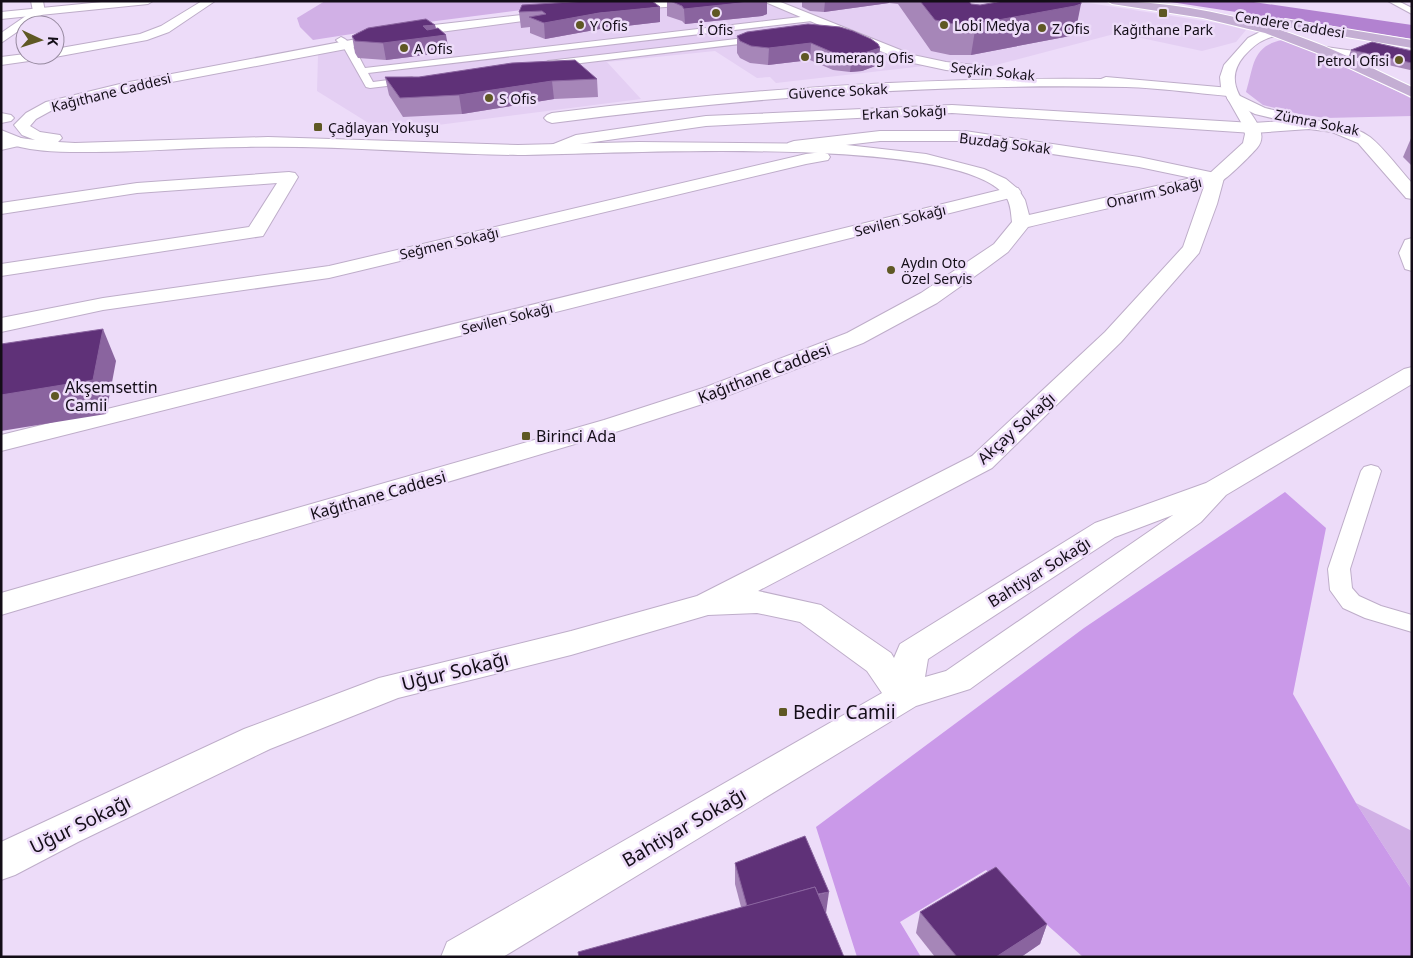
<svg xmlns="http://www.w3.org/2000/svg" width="1413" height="958" font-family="'Noto Sans',sans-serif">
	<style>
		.built { fill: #e4cff3 }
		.green { fill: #d1b0e6 }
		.forest { fill: #ca99e9 }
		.water { fill: #b282d0 }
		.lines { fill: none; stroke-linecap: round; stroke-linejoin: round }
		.service-casing { stroke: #beadc9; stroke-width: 2 }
		.minor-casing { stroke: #beadc9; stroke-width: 2 }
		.tertiary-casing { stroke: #beadc9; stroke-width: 2 }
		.secondary-casing { stroke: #beadc9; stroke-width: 2 }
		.primary-casing { stroke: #fff; stroke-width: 2 }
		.service { fill: #fff; fill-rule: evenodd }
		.minor { fill: #fff; fill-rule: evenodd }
		.tertiary { fill: #fff; fill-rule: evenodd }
		.secondary { fill: #fff; fill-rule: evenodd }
		.primary { fill: #c4aed3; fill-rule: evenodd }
		.wall { fill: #a686b8 }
		.shaded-wall { fill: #8a649f }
		.building { fill: #5f3178; stroke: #8a649f }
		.poi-dot { fill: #5f5824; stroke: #eddcf9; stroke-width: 2 }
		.labels { text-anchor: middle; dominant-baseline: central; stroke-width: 5; stroke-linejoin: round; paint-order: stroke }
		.far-street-label { font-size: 14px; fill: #130d17; stroke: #eddcf9 }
		.far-poi-label { font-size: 14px; fill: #130d17; stroke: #eddcf9; text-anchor: start }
		.street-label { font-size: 16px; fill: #130d17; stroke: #eddcf9 }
		.poi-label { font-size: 16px; fill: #130d17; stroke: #eddcf9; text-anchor: start }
		.near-street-label { font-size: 19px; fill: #130d17; stroke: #eddcf9 }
		.near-poi-label { font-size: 19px; fill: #130d17; stroke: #eddcf9; text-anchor: start }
	</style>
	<rect width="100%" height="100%" fill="#eddcf9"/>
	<polygon class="built" points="743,1 1076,1 1223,24 1246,30 1236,42 1202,51 1118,33 988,67 924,66 776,83 770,77 757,78 715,51 607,62 641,99 383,132 317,91 318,55 385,39 517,20 649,7"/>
	<g class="green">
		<polygon points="325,1 593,1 436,21 313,40 300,27 297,18"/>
		<path d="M1282,40H1289L1403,94L1412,99V116L1325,118L1299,114L1263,105L1246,92C1254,66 1252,46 1282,40Z"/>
		<polygon points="1356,803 1412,831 1412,890"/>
	</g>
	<polygon class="forest" points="1285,492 1326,528 1293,694 1356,803 1412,890 1412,957 1083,957 986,870 900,922 921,957 857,957 816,827 1084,628"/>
	<polygon class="water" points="1164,1 1247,1 1412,25 1412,39"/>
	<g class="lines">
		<defs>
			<g id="service">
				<polygon points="1388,1 1398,1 1412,8 1412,14"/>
				<path d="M809,16L813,19L812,21L368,73L373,82L412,77L417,80L412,83L370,88L366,87L344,48L336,40L341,37C353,42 359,57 365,68Z"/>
				<polygon points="762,36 765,37 765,41 548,67 543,64 548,61"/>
				<polygon points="1319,46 1354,51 1359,54 1354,57 1316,51 1314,49"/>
				<polygon points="1371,465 1378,467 1381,471 1350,569 1352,588 1359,596 1381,606 1412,615 1412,632 1365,618 1343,608 1330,590 1328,569 1361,471 1364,467"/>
			</g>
			<g id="minor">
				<polygon points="31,1 43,1 45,12 43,14 1,43 1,33 33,11"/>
				<polygon points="202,1 215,1 169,32 147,40 55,57 50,55 55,55 55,49 140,34 161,26"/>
				<polygon points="763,1 778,1 913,55 946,62 984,66 991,70 984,74 946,70 904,61"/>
				<polygon points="25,54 49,55 43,59 1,65 1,57"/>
				<path d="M1106,77L1230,88L1235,89L1237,92L1236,94L1265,108L1295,115L1298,118L1296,120C1317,119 1353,124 1370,137C1385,149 1399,169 1412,183V199L1406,198L1358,143L1332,132L1309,129L1253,133L952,113L706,126L580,144L563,151H551L549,148L551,145L576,135L706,116L952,105L1253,123L1284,121L1255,114L1229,101L1227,98L1228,96C1194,93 1160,88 1126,87C934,83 743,98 552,123L547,121L544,118L547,115L552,113C734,90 917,77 1101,79Z"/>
				<polygon points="1,113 11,115 14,118 11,121 1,123"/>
				<path d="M880,131H965L1139,157L1215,173L1221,174L1224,178L1217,204L1199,253L1121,342L992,468L758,591L821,605L891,653L894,658L900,644L1095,523L1206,483L1404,369L1412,367V384L1226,495L1201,522L970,689L916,706L503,957H441L447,942L882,693L867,671L800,622L757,613L708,615L571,655L398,698L270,749L78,842L15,875L1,880V842L244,729L379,678L571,631L697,596L972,456L1105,332L1183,247L1206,181L1139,167L965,141H880L794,151L788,149L786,146L788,143L794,141ZM1173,515L946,671L925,677L928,659L1115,537Z"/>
				<polygon points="17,137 23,139 25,142 23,145 1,150 1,140"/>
				<polygon points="822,152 828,154 830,157 828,160 806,164 329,278 103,310 1,332 1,318 103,298 329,266 806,154"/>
				<polygon points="289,172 295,173 298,177 263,236 1,276 1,264 249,227 277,183 137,193 1,214 1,203 137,183"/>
				<polygon points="1012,187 1018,188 1021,192 1018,196 1,451 1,435"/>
				<polygon points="1412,238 1412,271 1405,269 1399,253 1405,240"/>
			</g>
			<polygon id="tertiary" points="112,1 153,1 148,4 1,19 1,12"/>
			<g id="secondary">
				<polygon points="656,1 716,1 711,4 620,10 614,7 620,4"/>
				<path d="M557,11L561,12L563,14L561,16L425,34L124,91L56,108L36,119L30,126L40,132L60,135L62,138L58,142L75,143L268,137L518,145L639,142L838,144L926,154L984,169L1006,179L1018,189L1025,200L1029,215L1209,174L1243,143L1245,134L1242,124L1221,87L1220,77L1224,65L1248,38L1260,32L1274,28L1280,32L1278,35C1262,39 1255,44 1244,56C1211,95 1279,122 1257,148C1251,155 1227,179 1220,182C1207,188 1180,191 1165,195C1119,206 1073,216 1028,227L1008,252L985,269L937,303L863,343L724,397L622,430L1,615V593L604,420L706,387L847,333L921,293L994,244L1012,222C1011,214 1011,204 1006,197C962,132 600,155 518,155C427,154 336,145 246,147C195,147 145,152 94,152C63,152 30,153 1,141V130L21,138L35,140L22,135L14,125L26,113L46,102L124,83L425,26Z"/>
			</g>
			<g id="primary">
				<path d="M1107,1C1175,1 1247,16 1311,41C1346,54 1379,72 1412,87V97L1317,53L1265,33L1203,18L1112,4Z"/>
				<polygon points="1285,19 1412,40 1412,48 1281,26 1279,23"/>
			</g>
		</defs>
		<use href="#service" class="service-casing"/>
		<use href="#minor" class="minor-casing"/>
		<use href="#tertiary" class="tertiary-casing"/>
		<use href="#secondary" class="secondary-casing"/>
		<use href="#primary" class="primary-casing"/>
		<use href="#service" class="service"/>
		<use href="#minor" class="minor"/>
		<use href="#tertiary" class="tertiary"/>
		<use href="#secondary" class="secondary"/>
		<use href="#primary" class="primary"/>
	</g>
	<g class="wall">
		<polygon points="667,1 767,1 767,14 762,16 685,24 682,21 667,16"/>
		<polygon points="802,1 969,1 971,4 980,5 1075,34 1070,36 971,55 950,55 931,51 898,4 889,3 824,12 810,11 802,7"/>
		<polygon points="522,5 660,22 600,29 545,39 530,33 530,27 521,28 519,12"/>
		<polygon points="435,25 436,28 449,52 386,60 358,58 355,53 352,36"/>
		<polygon points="737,36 880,48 878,65 862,71 850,72 833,70 810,60 768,65 750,63 740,58 737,53"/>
		<polygon points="1351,50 1412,51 1412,69 1410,70 1349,56"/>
		<polygon points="385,77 597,79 598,97 554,99 462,114 403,117 389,95"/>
		<polygon points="1412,136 1412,166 1403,157"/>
		<polygon points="735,863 826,913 741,907 735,884"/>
		<polygon points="920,912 1047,924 1040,944 1021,957 935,957 916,933"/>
	</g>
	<g class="shaded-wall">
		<polygon points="759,1 767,1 767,14 762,16 685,24 684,9"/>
		<polygon points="825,1 889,1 889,3 824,12"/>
		<polygon points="1081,4 1075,34 1070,36 971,55 976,24"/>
		<polygon points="660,7 660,22 600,29 545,39 544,23 599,13"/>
		<polygon points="435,25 437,36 446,35 449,52 386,60 383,43 423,26"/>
		<polygon points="811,43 810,60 768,65 769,48"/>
		<polygon points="880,48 878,65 862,71 850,72 852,54"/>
		<polygon points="552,81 554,99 462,114 459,95"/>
		<polygon points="103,329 116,361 106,414 1,431 1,395"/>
		<polygon points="829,892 826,913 747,932 748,911"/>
		<polygon points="1047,924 1040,944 1021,957 996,957"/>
	</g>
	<g class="building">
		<polygon points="587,1 652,1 660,7 599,13 544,23 529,17 546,14 542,11 519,12 522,5"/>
		<polygon points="670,1 759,1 684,9 682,6"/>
		<polygon points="920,1 969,1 971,4 980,5 1003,1 1081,2 1081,4 1075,6 976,24 954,24 935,20"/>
		<polygon points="426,19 435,25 423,26 427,30 438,28 446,35 383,43 355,41 352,36 368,28"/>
		<polygon points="808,24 840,27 853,31 871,39 878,44 880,48 864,53 852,54 834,53 811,43 769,48 751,46 740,41 737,36 747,32"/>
		<polygon points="1372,42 1412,51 1412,63 1351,50"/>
		<polygon points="575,60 597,79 552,81 459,95 400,98 385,77 419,77 512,63"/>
		<polygon points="103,329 93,380 1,395 1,344"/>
		<polygon points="805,836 829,892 818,894 815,887 747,906 735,863"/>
		<polygon points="996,867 1047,924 996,957 957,957 920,912"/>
		<polygon points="815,887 844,957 579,957 578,952"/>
	</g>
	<g class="poi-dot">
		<circle cx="716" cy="13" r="5"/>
		<rect x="1158" y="8" width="10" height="10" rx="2.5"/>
		<circle cx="580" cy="25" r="5"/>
		<circle cx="944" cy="25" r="5"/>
		<circle cx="1042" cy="28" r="5"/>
		<circle cx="404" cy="48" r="5"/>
		<circle cx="805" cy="57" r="5"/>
		<circle cx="1399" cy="60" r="5"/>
		<circle cx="489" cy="98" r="5"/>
		<rect x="313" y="122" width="10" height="10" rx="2.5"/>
		<circle cx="891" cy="270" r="5"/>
		<circle cx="55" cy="396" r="5"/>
		<rect x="521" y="431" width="10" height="10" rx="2.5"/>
		<rect x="778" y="707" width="10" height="10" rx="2.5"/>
	</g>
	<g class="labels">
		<g class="far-street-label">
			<text transform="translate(1290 24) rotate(9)">Cendere Caddesi</text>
			<text transform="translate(993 71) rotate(6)">Seçkin Sokak</text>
			<text transform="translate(838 91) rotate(-3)">Güvence Sokak</text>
			<text transform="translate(111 92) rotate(-14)">Kağıthane Caddesi</text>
			<text transform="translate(904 112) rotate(-3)">Erkan Sokağı</text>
			<text transform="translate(1317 122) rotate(11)">Zümra Sokak</text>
			<text transform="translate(1005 143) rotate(7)">Buzdağ Sokak</text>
			<text transform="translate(1154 192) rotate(-13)">Onarım Sokağı</text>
			<text transform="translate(900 220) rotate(-14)">Sevilen Sokağı</text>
			<text transform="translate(449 243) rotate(-13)">Seğmen Sokağı</text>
			<text transform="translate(507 318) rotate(-14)">Sevilen Sokağı</text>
		</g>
		<g class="far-poi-label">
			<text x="590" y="25">Y Ofis</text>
			<text x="954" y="25">Lobi Medya</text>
			<text x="1052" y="28">Z Ofis</text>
			<text x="716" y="29" text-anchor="middle">İ Ofis</text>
			<text x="1163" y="29" text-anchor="middle">Kağıthane Park</text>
			<text x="414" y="48">A Ofis</text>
			<text x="815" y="57">Bumerang Ofis</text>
			<text x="1389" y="60" text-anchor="end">Petrol Ofisi</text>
			<text x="499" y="98">S Ofis</text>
			<text x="328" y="127">Çağlayan Yokuşu</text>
			<text x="901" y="262">Aydın Oto<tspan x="901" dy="16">Özel Servis</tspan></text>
		</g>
		<g class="street-label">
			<text transform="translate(764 373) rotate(-21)">Kağıthane Caddesi</text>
			<text transform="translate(1016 428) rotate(-42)">Akçay Sokağı</text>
			<text transform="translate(378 495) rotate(-16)">Kağıthane Caddesi</text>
			<text transform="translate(1039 572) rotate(-32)">Bahtiyar Sokağı</text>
		</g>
		<g class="poi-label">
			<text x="65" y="387">Akşemsettin<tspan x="65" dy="18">Camii</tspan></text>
			<text x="536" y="436">Birinci Ada</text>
		</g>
		<g class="near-street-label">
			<text transform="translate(455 671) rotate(-14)">Uğur Sokağı</text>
			<text transform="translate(80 824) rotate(-26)">Uğur Sokağı</text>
			<text transform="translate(684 827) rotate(-30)">Bahtiyar Sokağı</text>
		</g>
		<g class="near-poi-label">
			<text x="793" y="712">Bedir Camii</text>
		</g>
	</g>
	<rect width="1413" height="958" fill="none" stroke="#130d17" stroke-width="5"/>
	<g transform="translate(40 40) rotate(94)"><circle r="24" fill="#eddcf9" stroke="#96899f"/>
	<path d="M0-4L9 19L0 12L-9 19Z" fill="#5f5824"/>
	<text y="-8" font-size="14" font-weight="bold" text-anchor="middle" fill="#130d17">K</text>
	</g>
</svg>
